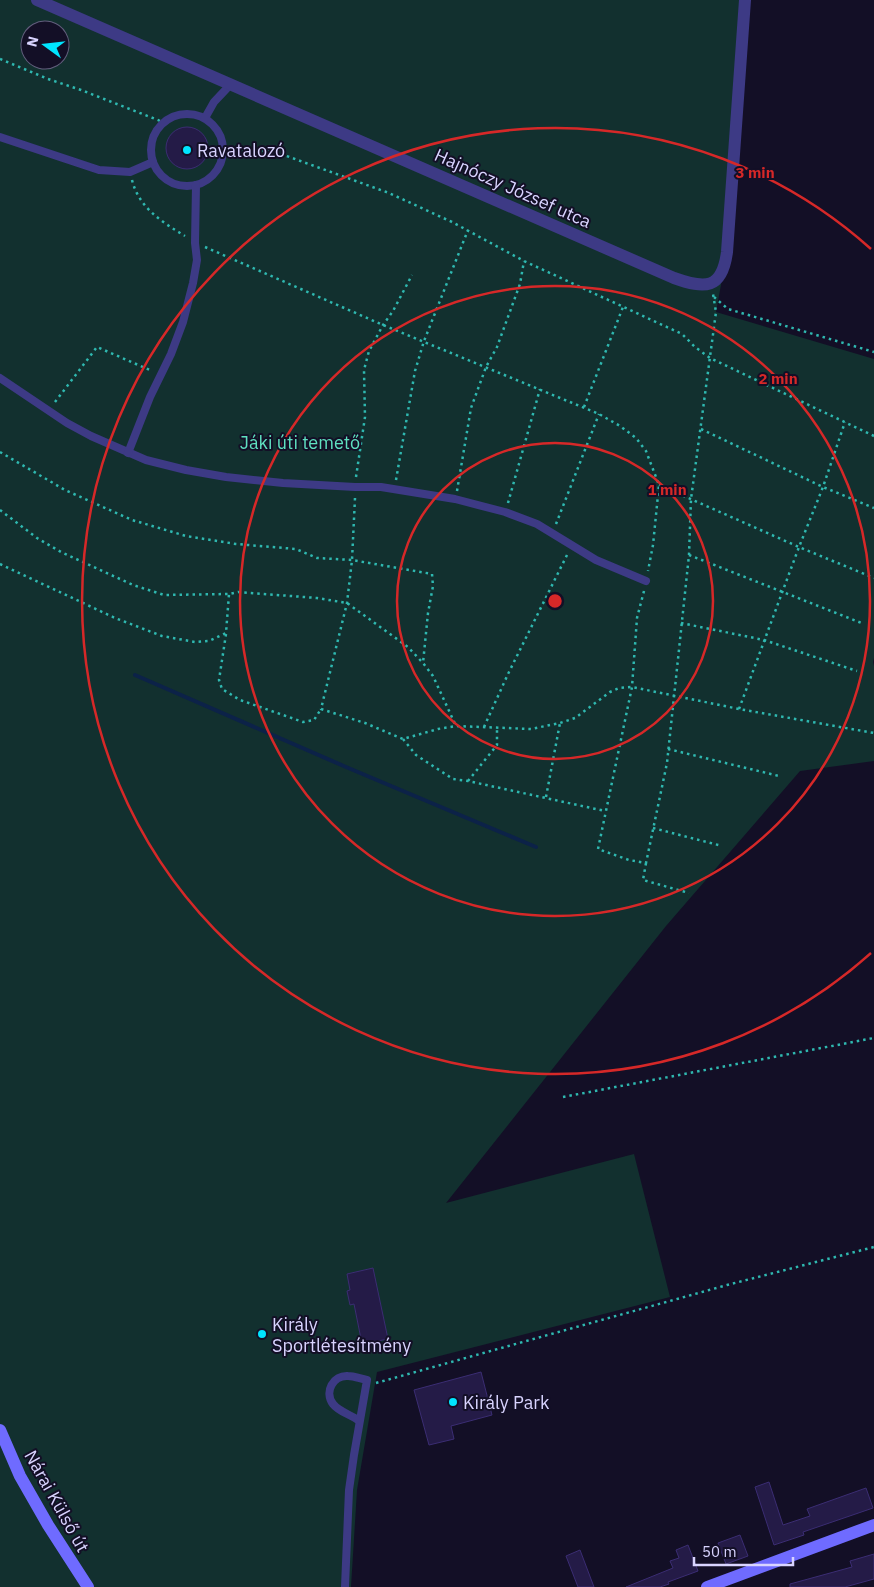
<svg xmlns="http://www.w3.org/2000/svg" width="874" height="1587" font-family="'IBM Plex Sans',sans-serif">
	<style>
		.green { fill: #12302f; fill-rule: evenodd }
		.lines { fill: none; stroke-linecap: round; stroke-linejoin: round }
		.stream { stroke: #0c2248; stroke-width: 4 }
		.building { fill: #241b47; stroke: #3b2d73 }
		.path { stroke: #2fb8b0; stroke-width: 2.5; stroke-dasharray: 2.5 4; stroke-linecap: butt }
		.lane { stroke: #3d3a85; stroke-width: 8 }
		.street { stroke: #3d3a85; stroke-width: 12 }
		.secondary { stroke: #6f6bff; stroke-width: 12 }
		.ring { fill: none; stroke: #d62828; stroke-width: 2.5 }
		.poi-dot { fill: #00e5ff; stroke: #130f26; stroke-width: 2 }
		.labels { text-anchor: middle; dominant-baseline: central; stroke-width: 4; stroke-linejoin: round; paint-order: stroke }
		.poi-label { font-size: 18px; fill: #d9d4ff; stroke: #130f26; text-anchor: start }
		.street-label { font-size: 18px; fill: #d9d4ff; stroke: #130f26 }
		.park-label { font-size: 18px; fill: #5fe0c0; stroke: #130f26 }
		.centre { fill: #d62828; stroke: #130f26; stroke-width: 2.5 }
		.ring-label { font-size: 15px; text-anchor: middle; font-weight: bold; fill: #d62828; stroke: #130f26; stroke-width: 4; stroke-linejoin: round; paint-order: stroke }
	</style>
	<rect width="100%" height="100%" fill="#130f26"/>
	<path class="green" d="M0,0H745L727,252L716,312L874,359V658L873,662L874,666V761L800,771L666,926L446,1203L634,1154L670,1297L377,1372L357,1490L351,1587H0ZM30,30H60V60H30Z"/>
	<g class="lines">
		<polyline class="stream" points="135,675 346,767 536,847"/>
	</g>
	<g class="building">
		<circle cx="187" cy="148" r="21"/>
		<polygon points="373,1268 388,1339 362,1344 354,1304 350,1305 347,1291 350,1290 347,1274"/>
		<polygon points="481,1372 492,1415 451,1426 454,1439 429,1445 414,1390"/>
		<polygon points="769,1482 783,1525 810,1516 807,1509 866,1488 873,1508 803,1532 804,1535 774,1545 755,1487"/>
		<polygon points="740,1535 748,1556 726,1564 718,1543"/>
		<polygon points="688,1545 698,1571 668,1582 669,1584 660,1587 626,1587 673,1568 670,1561 679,1558 676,1550"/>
		<polygon points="580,1550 594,1587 578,1587 566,1556"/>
		<polygon points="874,1554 874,1579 845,1587 790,1587 790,1584 852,1567 850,1561"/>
	</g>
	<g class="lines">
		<g class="path">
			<polyline points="0,59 48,79 81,90 163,122"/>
			<polyline points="223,153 270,150 389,193 452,222 524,261 682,334 695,347 710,358 874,436"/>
			<path d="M132,180C139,208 162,222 185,236"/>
			<polyline points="205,247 383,325 599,414 620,426 636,438 646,451 659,485 653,545 648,571"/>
			<polyline points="714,297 728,309 874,352"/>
			<polyline points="55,402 97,347 152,371"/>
			<polyline points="584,407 623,307"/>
			<polyline points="701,429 823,487 874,508"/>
			<polyline points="0,452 65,490 132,520 186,536 236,544 296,549 317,558 352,560 432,574 433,586 428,613 423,663"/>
			<polyline points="356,477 365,417 364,370 369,351 383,325 393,311 412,275"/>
			<polyline points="396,480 415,371 424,341 468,230"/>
			<polyline points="659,485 799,547 874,578"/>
			<polyline points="457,491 471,408 486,367 497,347 520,284 524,261"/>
			<polyline points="355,498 352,560 347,603 321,709 365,723 403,739 438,729 456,726 531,729 560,723 575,718 610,692 619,688 632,687 739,709 874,733"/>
			<polyline points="508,503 540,389"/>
			<polyline points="0,510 37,538 61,552 133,585 164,595 229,594 238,592 317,598 347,603 408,647 423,663 433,676 456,726"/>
			<polyline points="556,524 599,414"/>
			<polyline points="689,555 864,624"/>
			<polyline points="0,564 115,618 162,636 195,642 209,641 226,633 229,594"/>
			<polyline points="644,591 637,618 632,687 598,849 629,860 646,863 667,763 689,555 691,499 716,312 713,294"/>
			<polyline points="681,623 764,640 857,671"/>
			<polyline points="226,634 219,680 222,689 240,700 303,722 314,720 321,709"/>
			<polyline points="739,709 799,547 823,487 845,422"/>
			<polyline points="484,727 508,674 568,553"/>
			<polyline points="403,739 416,755 453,779 468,781 605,811"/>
			<polyline points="668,749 779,776"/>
			<polyline points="468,781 497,745 497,728"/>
			<polyline points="546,797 560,723"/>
			<polyline points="653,828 722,846"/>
			<polyline points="646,863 643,880 689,893"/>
			<polyline points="563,1097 874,1038"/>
			<polyline points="376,1383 727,1285 874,1247"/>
		</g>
		<g class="lane">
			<circle cx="187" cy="150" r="36"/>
			<polyline points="205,118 214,102 231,84"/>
			<polyline points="0,137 99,170 130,172 153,162"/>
			<polyline points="0,378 67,423 91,436 146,460 186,470 226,477 283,483 355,487 381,487 455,499 505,512 537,524 596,560 646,581"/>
			<polyline points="128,453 150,397 171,354 183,322 193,283 197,260 195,243 196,185"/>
			<path d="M345,1587L349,1490L354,1455L367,1380C361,1379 354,1376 348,1376C333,1375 324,1392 333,1404C339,1412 352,1415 359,1421"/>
		</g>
		<path class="street" d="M37,0L674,278C705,289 722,290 727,252L745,0"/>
		<g class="secondary">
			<polyline points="0,1430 20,1476 48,1525 88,1587"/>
			<polyline points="707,1587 874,1525"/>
		</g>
	</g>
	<g class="ring">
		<circle cx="555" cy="601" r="158"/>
		<circle cx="555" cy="601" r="315"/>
		<path d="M871 953A473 473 0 1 1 871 249"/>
	</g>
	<g class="poi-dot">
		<circle cx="187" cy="150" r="5"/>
		<circle cx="262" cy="1334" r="5"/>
		<circle cx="453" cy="1402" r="5"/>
	</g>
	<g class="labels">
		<g class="poi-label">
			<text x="197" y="150">Ravatalozó</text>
			<text x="272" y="1324">Király<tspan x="272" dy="21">Sportlétesítmény</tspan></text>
			<text x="463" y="1402">Király Park</text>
		</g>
		<g class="street-label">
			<text transform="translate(513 188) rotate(24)">Hajnóczy József utca</text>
			<text transform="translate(57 1501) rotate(61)">Nárai Külső út</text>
		</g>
		<g class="park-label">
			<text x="300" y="442">Jáki úti temető</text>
		</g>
	</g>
	<circle cx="555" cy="601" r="8" class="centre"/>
	<g class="ring-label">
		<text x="755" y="178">3 min</text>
		<text x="778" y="384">2 min</text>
		<text x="667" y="495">1 min</text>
	</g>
	<g transform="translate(45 45) rotate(285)"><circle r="24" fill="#130f26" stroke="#625e7d"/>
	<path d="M0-4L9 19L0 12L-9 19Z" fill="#00e5ff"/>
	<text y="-8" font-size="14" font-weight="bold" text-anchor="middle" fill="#d9d4ff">N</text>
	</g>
	<path d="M694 1557v8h99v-8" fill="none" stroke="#d9d4ff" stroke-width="2.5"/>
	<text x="702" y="1557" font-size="15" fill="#d9d4ff" stroke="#130f26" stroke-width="4" paint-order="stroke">50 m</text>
</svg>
